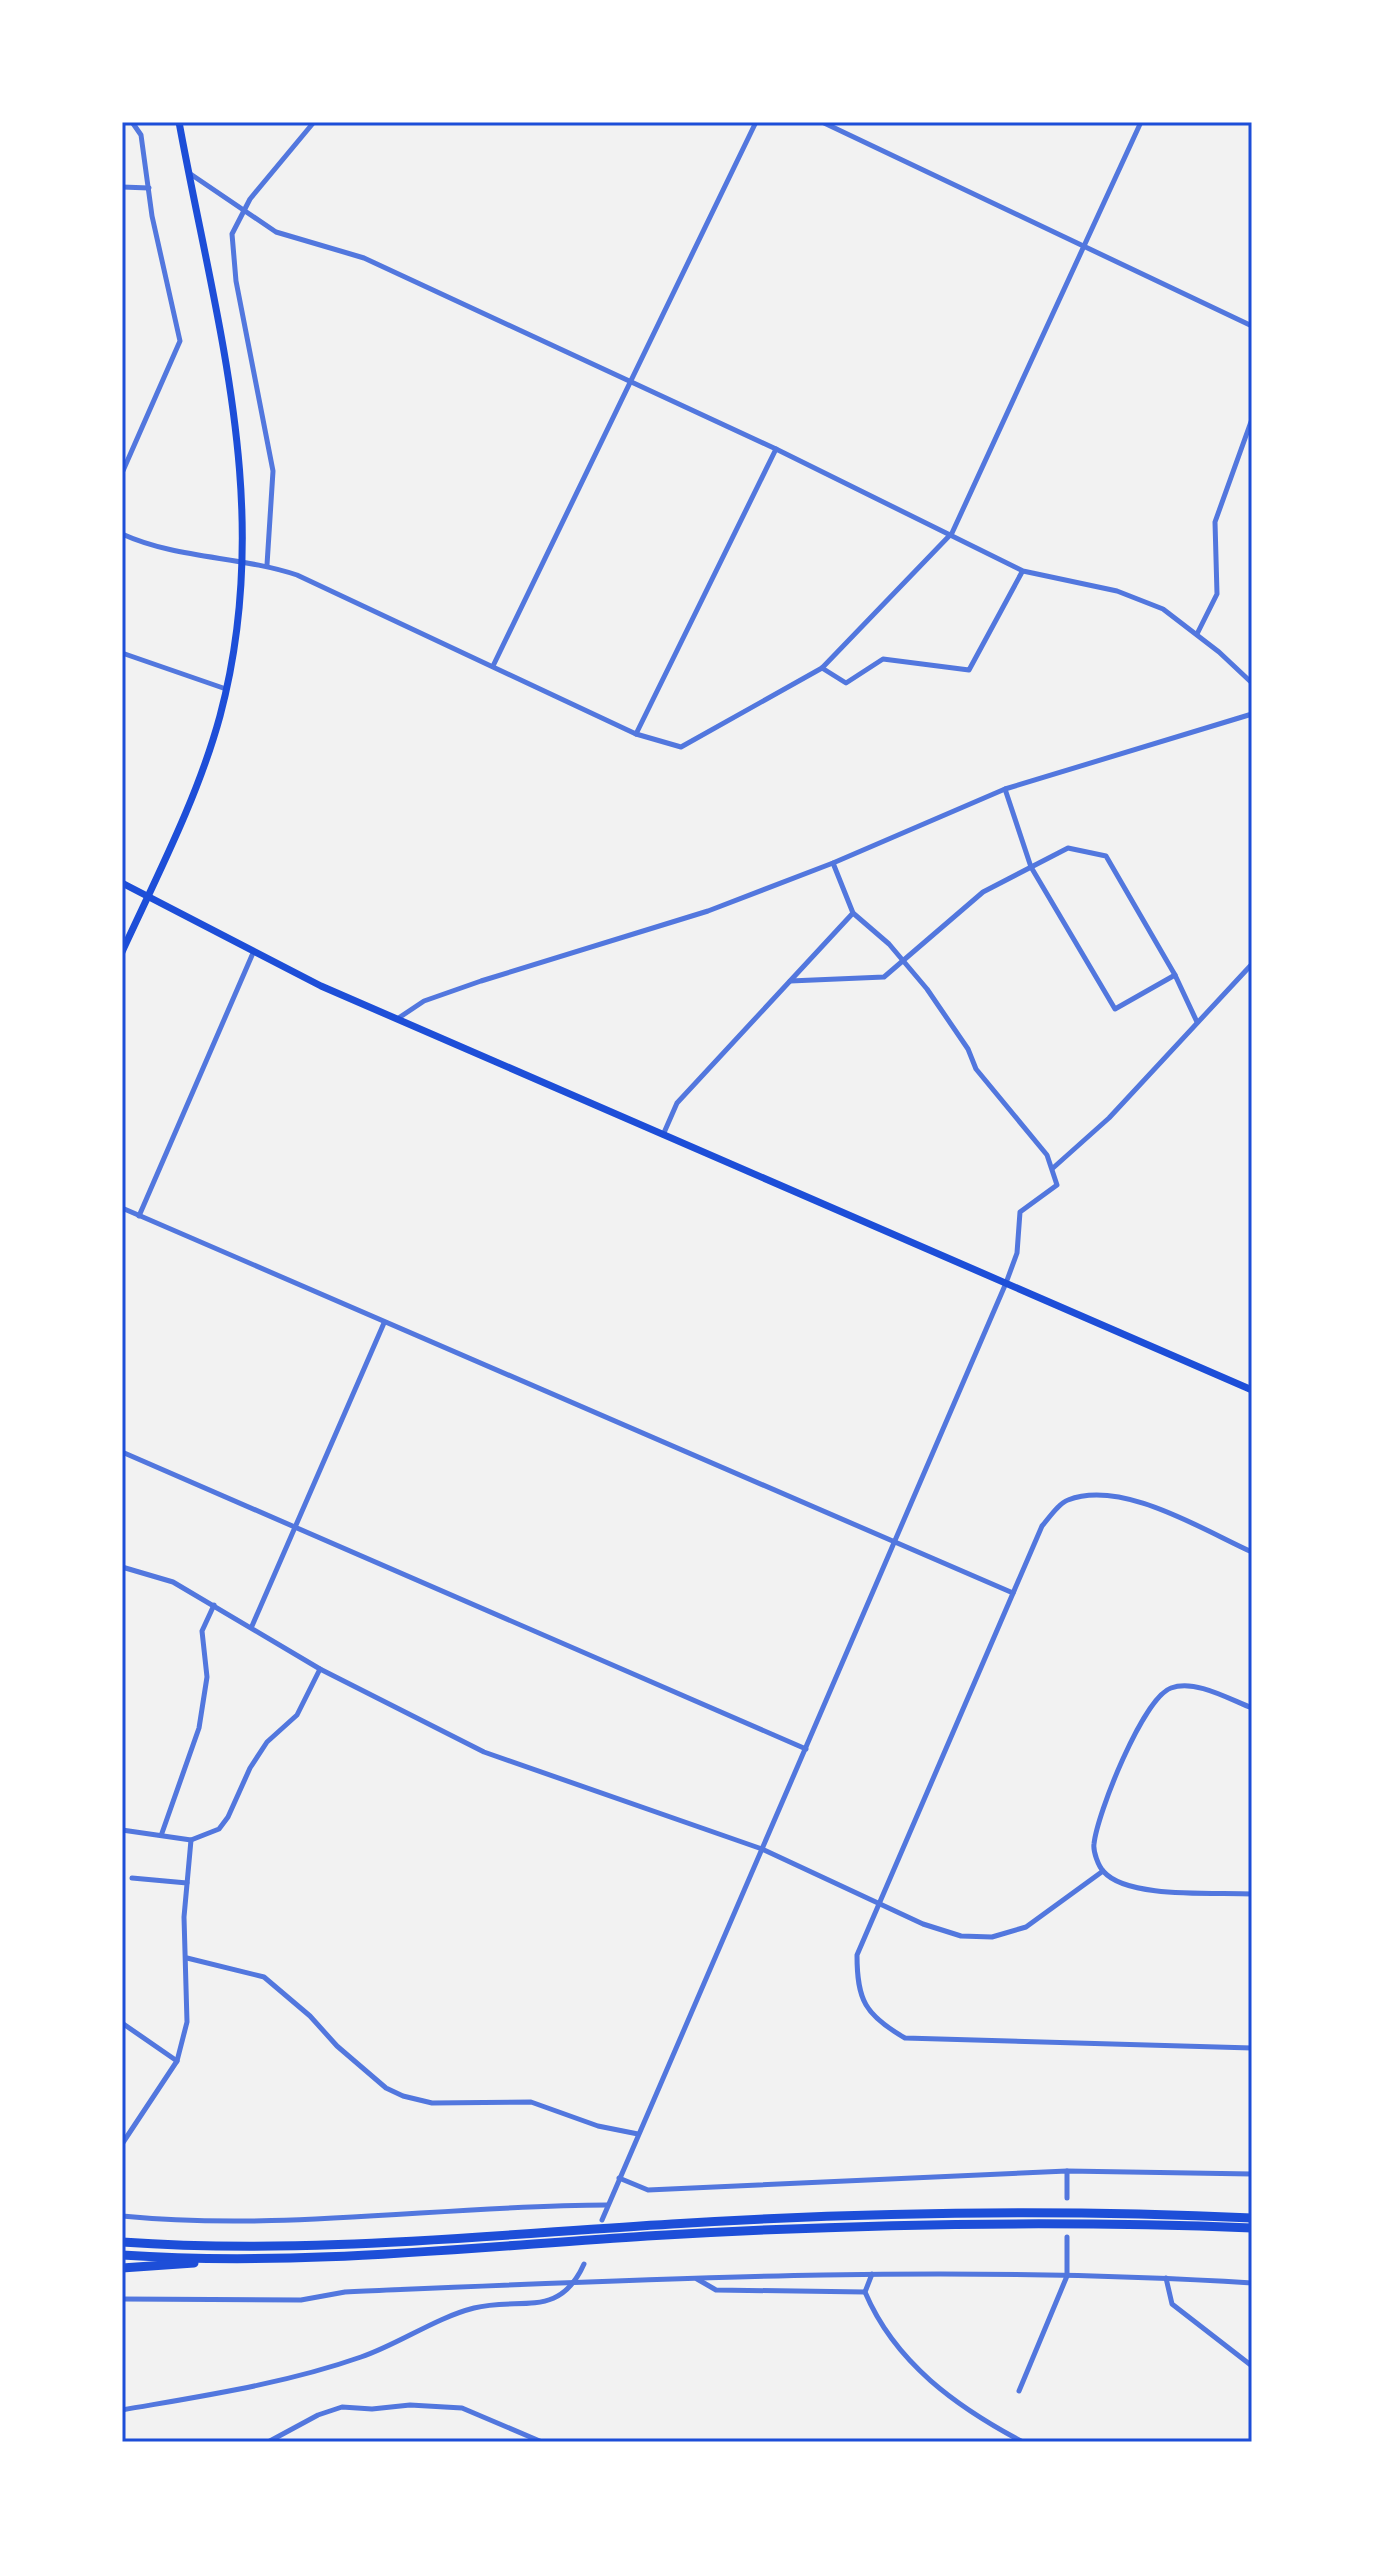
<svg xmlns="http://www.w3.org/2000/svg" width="1374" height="2564" font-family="Figtree,sans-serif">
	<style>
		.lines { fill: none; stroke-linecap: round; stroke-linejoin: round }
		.minor { stroke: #5277de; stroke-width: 5 }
		.secondary { stroke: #1d4ed8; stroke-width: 7 }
		.primary { stroke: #1d4ed8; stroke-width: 7 }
		.motorway { stroke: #1d4ed8; stroke-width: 9 }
		.neatline { fill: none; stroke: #1d4ed8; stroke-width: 3 }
	</style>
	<rect width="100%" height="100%" fill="#f2f2f2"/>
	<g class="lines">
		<g class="minor">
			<polyline points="822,122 1252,326"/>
			<polyline points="189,173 276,232 364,258 776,449 1023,571 1117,591 1163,609 1219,652 1252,683"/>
			<polyline points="122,187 149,188"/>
			<polyline points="122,473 180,341 152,216 141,135 132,122"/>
			<path d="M122,534C177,559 240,556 297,575L636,734L681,747L822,668L952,533L1141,122"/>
			<polyline points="267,565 273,471 236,281 232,234 250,199 314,122"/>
			<polyline points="1197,634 1217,594 1215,522 1252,419"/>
			<polyline points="122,653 226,689"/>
			<polyline points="493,666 756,122"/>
			<polyline points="822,668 846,683 883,659 969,670 1022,572"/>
			<polyline points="636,734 776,449"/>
			<polyline points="1005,789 1031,867 1115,1009 1175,975"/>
			<polyline points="790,981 884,977 983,892 1068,848 1106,856 1175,975 1197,1022"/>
			<polyline points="397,1019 424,1001 481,981 708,911 833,863 1005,789 1252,714"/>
			<polyline points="663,1135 677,1103 853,913"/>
			<polyline points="1053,1168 1109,1118 1252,964"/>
			<polyline points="122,1208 1013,1593"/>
			<polyline points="139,1216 253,953"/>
			<polyline points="122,1452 806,1749"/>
			<path d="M1252,1552C1203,1530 1122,1479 1068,1500C1059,1503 1049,1518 1042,1526L857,1955C857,2000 865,2015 905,2038L1252,2048"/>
			<polyline points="122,1567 173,1582 320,1669 484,1752 762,1849 923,1924 961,1936 992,1937 1026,1927 1103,1871"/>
			<polyline points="252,1626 384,1323"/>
			<path d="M1252,1708C1229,1699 1195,1679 1171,1688C1143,1698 1097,1814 1094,1844C1093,1851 1098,1866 1104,1872C1128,1899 1216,1892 1252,1894"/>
			<polyline points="122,1830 191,1840 219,1829 228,1817 250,1768 267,1742 297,1715 320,1669"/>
			<polyline points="162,1833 199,1728 207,1677 202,1631 214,1605"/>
			<polyline points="132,1878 187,1883"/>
			<polyline points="187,1958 264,1977 310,2016 337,2046 386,2088 403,2096 432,2103 531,2102 598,2126 638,2134"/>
			<polyline points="122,2023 177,2061"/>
			<polyline points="122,2144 177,2061 187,2022 184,1917 191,1840"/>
			<polyline points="619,2178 648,2190 1067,2171 1252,2174"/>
			<polyline points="1067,2198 1067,2171"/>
			<path d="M122,2216C285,2232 445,2205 607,2205"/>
			<polyline points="602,2220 1006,1283 1017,1253 1020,1212 1057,1185 1047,1155 976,1069 968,1049 927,989 889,944 853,913 833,863"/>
			<path d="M872,2274L865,2292C895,2363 957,2407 1023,2442"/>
			<polyline points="1166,2278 1172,2304 1252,2366"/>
			<polyline points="697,2279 716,2290 865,2292"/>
			<path d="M122,2299L301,2300L345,2292C647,2279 950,2264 1252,2283"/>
			<polyline points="1019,2391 1067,2276 1067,2237"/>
			<path d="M122,2410C202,2396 284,2384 361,2357C399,2344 435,2318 474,2308C520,2296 559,2320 584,2264"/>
			<polyline points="268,2442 318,2415 342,2407 372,2409 410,2405 462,2408 542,2442"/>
		</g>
		<polyline class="secondary" points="122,883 321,986 1252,1390"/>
		<path class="primary" d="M122,952C157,876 198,797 220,716C275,510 216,324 179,122"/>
		<g class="motorway">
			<path d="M122,2242C305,2255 489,2235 672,2224C865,2212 1059,2209 1252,2218"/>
			<path d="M122,2255C297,2267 473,2247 647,2236C849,2224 1051,2220 1252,2228"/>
			<polyline points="122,2268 194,2263"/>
		</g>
	</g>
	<rect width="1374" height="2564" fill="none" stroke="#ffffff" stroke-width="248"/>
	<rect x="124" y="124" width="1126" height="2316" class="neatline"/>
</svg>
